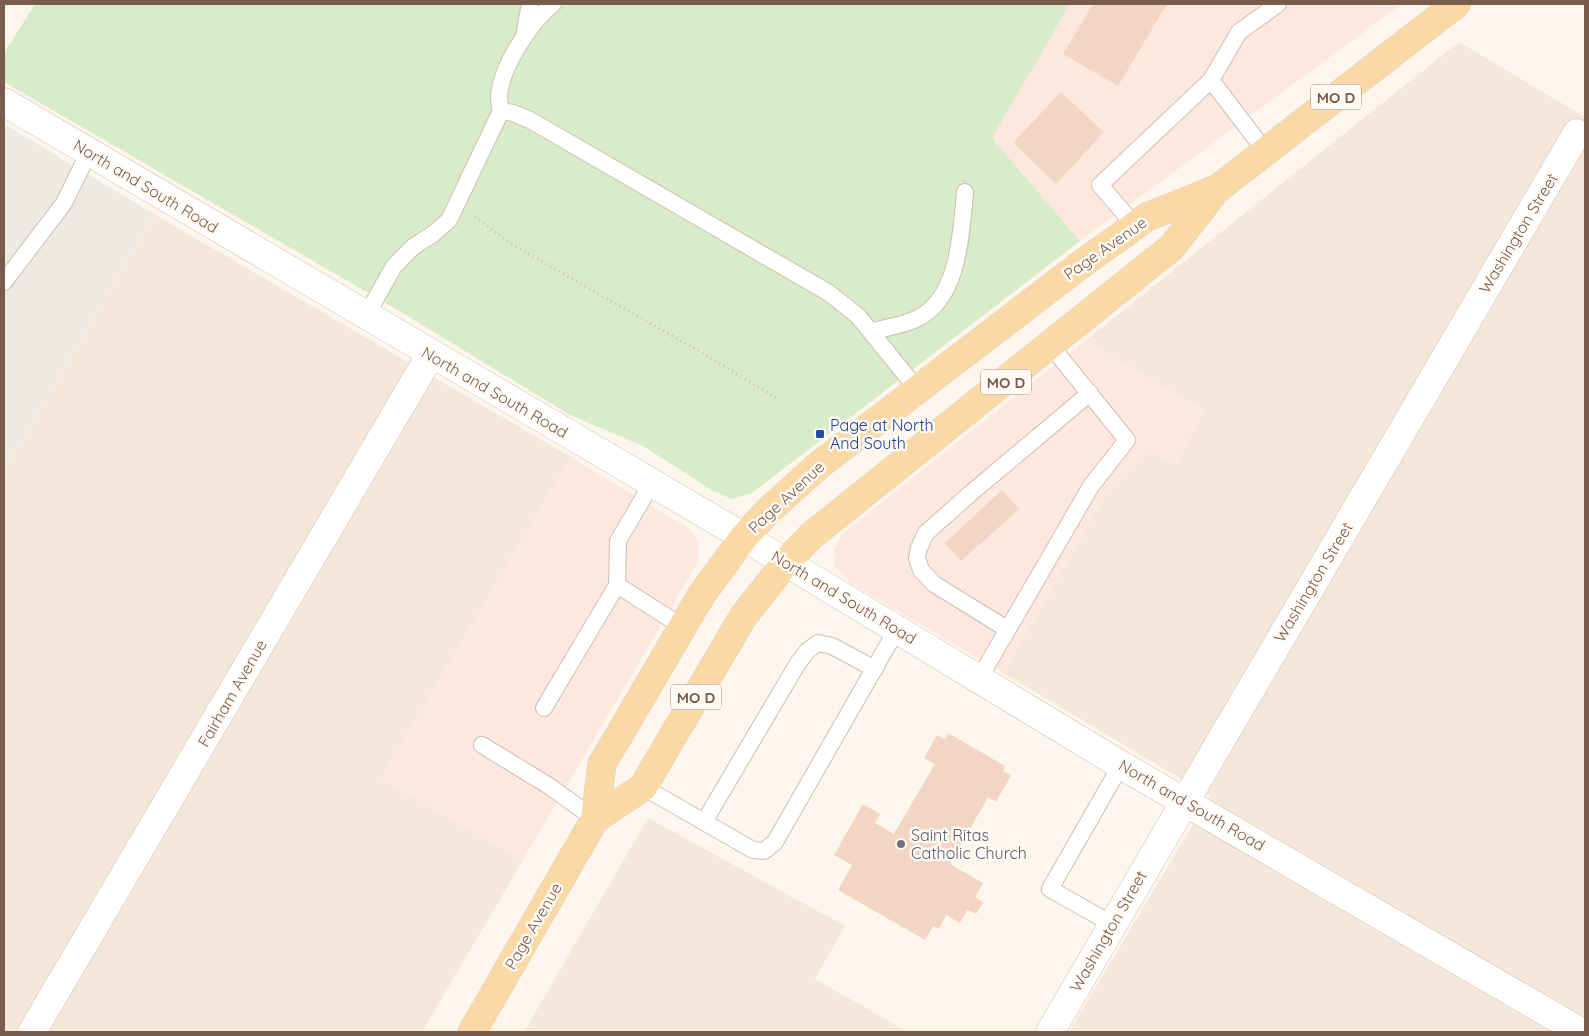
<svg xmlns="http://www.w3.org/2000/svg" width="1589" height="1036" font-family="Quicksand,sans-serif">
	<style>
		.residential { fill: #f5e8da }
		.commercial { fill: #fde8e0 }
		.industrial { fill: #efe9e4 }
		.green { fill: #d8ecc9 }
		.building { fill: #f3d5c3 }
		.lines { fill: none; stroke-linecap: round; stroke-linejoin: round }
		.service-casing { stroke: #d1beb0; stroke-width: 18 }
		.minor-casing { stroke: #d1beb0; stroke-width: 29 }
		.tertiary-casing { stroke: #d1beb0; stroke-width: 29 }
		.primary-casing { stroke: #dad1cd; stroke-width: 29 }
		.path { stroke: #d9b8a5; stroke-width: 3; stroke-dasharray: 1 4; stroke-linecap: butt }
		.service { stroke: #fff; stroke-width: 16 }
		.minor { stroke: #fff; stroke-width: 28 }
		.tertiary { stroke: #fff; stroke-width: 28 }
		.primary { stroke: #fbd9a5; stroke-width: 28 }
		.transit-dot { fill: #1a4fb4; stroke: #fffaf3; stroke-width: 2 }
		.worship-dot { fill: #6b7280; stroke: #fffaf3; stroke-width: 2 }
		.labels { text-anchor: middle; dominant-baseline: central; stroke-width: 5; stroke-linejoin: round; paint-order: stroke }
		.shield { fill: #fffaf3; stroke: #a28b7f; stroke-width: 1 }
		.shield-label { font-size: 15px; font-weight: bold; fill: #7a5c4d }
		.street-label { font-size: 16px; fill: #7a5c4d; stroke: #fffaf3 }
		.transit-label { font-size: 16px; fill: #164399; stroke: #fffaf3; text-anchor: start }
		.worship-label { font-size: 16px; fill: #5b616d; stroke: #fffaf3; text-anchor: start }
	</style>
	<rect width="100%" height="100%" fill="#fdf6ec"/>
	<g class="residential">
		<polygon points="1459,42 1585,117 1585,1032 1069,1032 1210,796 1003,673 1105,495 1150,451 1204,411 1085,341"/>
		<polygon points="154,214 571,457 381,779 523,860 422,1032 4,1032 4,472"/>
		<polygon points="648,818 845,926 815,979 908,1032 524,1032"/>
	</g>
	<g class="commercial">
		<polygon points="1070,4 1402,4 1080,241 992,138"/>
		<polygon points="1085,341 1204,411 1176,465 1150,451 1105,495 1003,673 849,582 834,565 834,551 841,535"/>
		<polygon points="571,457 691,530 698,542 698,562 523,860 381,779"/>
	</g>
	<polygon class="industrial" points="4,124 154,214 4,472"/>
	<polygon class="green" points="35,4 1070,4 992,138 1080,241 752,493 732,499 713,491 645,447 570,415 396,309 4,82 4,53"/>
	<g class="building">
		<polygon points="1093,4 1167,4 1118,86 1063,54"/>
		<polygon points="1061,92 1104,132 1056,184 1013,143"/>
		<polygon points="1002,490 1019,509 961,561 945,543"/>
		<polygon points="948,733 1005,766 1003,771 1011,775 996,802 988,797 950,864 983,883 975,897 983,902 976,914 967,910 960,923 946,915 939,929 933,926 925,940 838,890 852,865 834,855 863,804 880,814 875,823 894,834 935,764 924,758 937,735 945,739"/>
	</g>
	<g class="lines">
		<defs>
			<g id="service">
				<polyline points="525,30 530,4"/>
				<polyline points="1211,80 1265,151"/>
				<polyline points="501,111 513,113 530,120 829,293 858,316 917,389"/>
				<polyline points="1135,226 1100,185 1211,80 1239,32 1278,4"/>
				<polyline points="4,282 64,203 89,152"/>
				<path d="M366,316L394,266L413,247L433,234L449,220L501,111C500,107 499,101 499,96C501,67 531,21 553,4"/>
				<path d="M872,331C886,328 903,325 916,319C960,299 961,232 965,192"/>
				<polyline points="652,483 618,541 617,585 683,627"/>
				<polyline points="1007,629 934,584 921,570 917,558 919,548 926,533 971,493 1090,393"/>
				<polyline points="979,679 1091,486 1127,440 1051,346"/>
				<polyline points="544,708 617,585"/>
				<polyline points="482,745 549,786 595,819"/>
				<polyline points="643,787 753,850 764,851 775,842 897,629"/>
				<polyline points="704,822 798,663 808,650 818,643 832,646 875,669"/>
				<polyline points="1112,924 1050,889 1121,765"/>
			</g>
			<g id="minor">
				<polyline points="32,1032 431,354"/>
				<polyline points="1050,1032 1577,133"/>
			</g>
			<polyline id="tertiary" points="4,102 744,537 1121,765 1581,1032"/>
			<g id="primary">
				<polyline points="595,819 643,787 743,617 786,562 811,536 1172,247 1216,190 1456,4"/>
				<polyline points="472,1032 595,819 602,764 702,594 744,537 768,511 819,465 1083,263 1147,217 1214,190"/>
			</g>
		</defs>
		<use href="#service" class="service-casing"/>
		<use href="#minor" class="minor-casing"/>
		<use href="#tertiary" class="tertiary-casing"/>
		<use href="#primary" class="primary-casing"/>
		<polyline class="path" points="475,217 513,245 704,354 778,399"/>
		<use href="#service" class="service"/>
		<use href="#minor" class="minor"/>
		<use href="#tertiary" class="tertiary"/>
		<use href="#primary" class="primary"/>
	</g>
	<rect class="transit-dot" x="815" y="429" width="10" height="10" rx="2.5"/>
	<circle class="worship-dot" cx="901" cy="844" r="5"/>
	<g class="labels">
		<g class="shield">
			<rect x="1311" y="84.5" width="50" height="25" rx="4"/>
			<rect x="981" y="369.5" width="50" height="25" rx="4"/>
			<rect x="671" y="684.5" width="50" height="25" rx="4"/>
		</g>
		<g class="shield-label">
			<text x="1336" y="97">MO D</text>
			<text x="1006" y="382">MO D</text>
			<text x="696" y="697">MO D</text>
		</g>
		<g class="street-label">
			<text transform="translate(146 186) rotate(31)">North and South Road</text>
			<text transform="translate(1518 233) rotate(-59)">Washington Street</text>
			<text transform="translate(1105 248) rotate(-35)">Page Avenue</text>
			<text transform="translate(495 392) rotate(30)">North and South Road</text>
			<text transform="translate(786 497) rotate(-43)">Page Avenue</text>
			<text transform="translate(1313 582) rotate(-59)">Washington Street</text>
			<text transform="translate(844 597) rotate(31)">North and South Road</text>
			<text transform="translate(232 693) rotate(-60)">Fairham Avenue</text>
			<text transform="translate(1192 805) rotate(30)">North and South Road</text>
			<text transform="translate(533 926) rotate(-60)">Page Avenue</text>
			<text transform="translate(1108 931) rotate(-60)">Washington Street</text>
		</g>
		<g class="transit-label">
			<text x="830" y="425">Page at North<tspan x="830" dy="18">And South</tspan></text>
		</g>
		<g class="worship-label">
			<text x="911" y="835">Saint Ritas<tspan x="911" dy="18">Catholic Church</tspan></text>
		</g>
	</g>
	<rect width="1589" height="1036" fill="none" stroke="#7a5c4d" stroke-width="10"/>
</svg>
